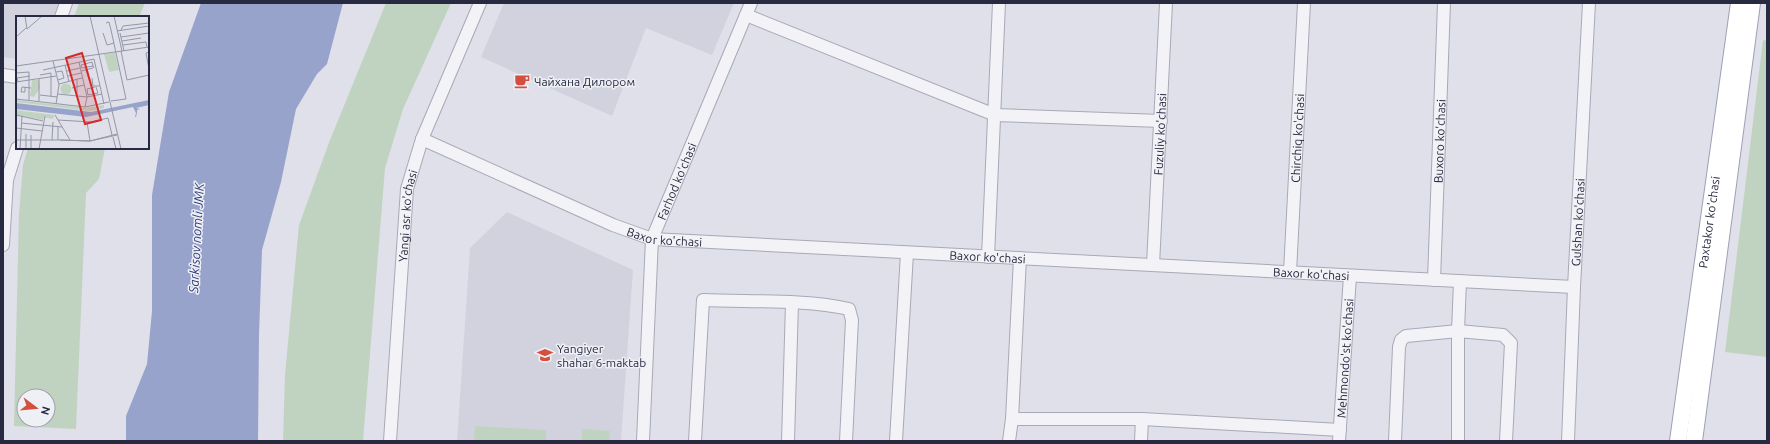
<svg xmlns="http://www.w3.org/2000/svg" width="1770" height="444" font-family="Ubuntu,sans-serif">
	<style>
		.built { fill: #d1d2de }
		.green { fill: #c0d3c0; fill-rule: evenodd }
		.water { fill: #98a3cb }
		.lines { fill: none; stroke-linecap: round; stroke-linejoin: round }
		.minor-casing { stroke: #a8a9b7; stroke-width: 14 }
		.major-casing { stroke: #9ea1b5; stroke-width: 18 }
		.minor { stroke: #f2f2f7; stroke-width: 12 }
		.major { stroke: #fff; stroke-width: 16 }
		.labels { text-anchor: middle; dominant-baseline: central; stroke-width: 3; stroke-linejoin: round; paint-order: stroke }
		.poi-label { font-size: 12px; fill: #272a41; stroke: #eff0f6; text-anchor: start }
		.street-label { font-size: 12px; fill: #272a41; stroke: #eff0f6 }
		.water-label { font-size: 13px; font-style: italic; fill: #2f3c77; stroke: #eff0f6 }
		.inset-road { fill: none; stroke: #9597a6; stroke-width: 1 }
		.view { fill: #d62828; fill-opacity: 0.15; stroke: #d62828; stroke-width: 2 }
		.inset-edge { fill: none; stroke: #272a41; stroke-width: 2 }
	</style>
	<rect width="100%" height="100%" fill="#dfe0e9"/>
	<g class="built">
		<polygon points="3,3 61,3 56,17 17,17 17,59 3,57"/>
		<polygon points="504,3 734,3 712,55 646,28 612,116 481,57"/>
		<polygon points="507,212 633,270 621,441 457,441 470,248"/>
	</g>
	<g class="green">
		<polygon points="79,3 145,3 139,17 74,17"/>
		<polygon points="386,3 451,3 403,109 385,168 363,441 283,441 285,375 299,225 330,140"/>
		<polygon points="1763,40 1767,41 1767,357 1725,352"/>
		<path d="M28,148H105L99,179L86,193L76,429L14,426L19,214L23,165ZM24,396H48V420H24Z"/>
		<polygon points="475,426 546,430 546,441 474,441"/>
		<polygon points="582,429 610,431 609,441 582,441"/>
	</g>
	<polygon class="water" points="201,3 343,3 327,64 317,74 296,109 281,182 262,250 259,335 258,441 126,441 126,416 147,364 152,311 152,195 169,92"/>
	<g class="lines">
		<defs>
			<g id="minor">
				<polyline points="746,15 995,115 1161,121"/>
				<polyline points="61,17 66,3"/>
				<polyline points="3,75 17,77"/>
				<path id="s1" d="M422,139L613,225L652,239L1574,287"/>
				<polyline points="3,245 7,180 17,148"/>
				<polyline points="988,257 999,3"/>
				<path id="s2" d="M1153,265L1166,3"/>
				<path id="s3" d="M1290,272L1304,3"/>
				<path id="s4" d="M1434,280L1444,3"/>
				<polyline points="1012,419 1142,419 1340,430"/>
				<path id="s5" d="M390,441L407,189L422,139L480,3"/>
				<path id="s6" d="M643,441L652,239L751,3"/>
				<path d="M695,441L703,300C748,302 806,299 849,309L852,320L846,441"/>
				<polyline points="788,441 792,303"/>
				<polyline points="896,441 907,253"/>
				<polyline points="1009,441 1012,419 1020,258"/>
				<polyline points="1141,441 1142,419"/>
				<path id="s7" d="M1339,441L1350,276"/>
				<polyline points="1395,441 1399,347 1401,340 1406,336 1458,331 1503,335 1511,343 1506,441"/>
				<polyline points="1458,441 1458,331 1460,281"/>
				<path id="s8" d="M1568,441L1574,287L1589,3"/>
			</g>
			<g id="major">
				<path id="s9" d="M1678,441L1739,3"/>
				<polyline points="1694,441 1752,3"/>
			</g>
		</defs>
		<use href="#minor" class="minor-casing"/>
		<use href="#major" class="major-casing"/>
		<use href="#minor" class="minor"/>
		<use href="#major" class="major"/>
	</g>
	<defs>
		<symbol id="cafe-bare" viewBox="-9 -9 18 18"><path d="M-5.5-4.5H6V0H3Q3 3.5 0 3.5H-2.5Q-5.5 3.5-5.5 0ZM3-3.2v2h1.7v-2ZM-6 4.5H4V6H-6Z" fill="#d44f3e" stroke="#eff0f6" stroke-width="2.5" paint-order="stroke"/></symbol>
		<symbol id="school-bare" viewBox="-9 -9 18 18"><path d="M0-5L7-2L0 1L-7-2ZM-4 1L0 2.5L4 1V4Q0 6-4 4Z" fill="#d44f3e" stroke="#eff0f6" stroke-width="2.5" paint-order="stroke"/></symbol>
	</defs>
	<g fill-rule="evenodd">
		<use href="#cafe-bare" x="511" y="70" width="22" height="22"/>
		<use href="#school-bare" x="534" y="344" width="22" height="22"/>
	</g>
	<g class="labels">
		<g class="poi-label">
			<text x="534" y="81">Чайхана Дилором</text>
			<text x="557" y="348">Yangiyer<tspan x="557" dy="14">shahar 6-maktab</tspan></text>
		</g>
		<g class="street-label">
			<text stroke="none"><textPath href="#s2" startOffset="131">Fuzuliy ko'chasi</textPath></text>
			<text stroke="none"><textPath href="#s3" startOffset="134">Chirchiq ko'chasi</textPath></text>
			<text stroke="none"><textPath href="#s4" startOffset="139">Buxoro ko'chasi</textPath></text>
			<text stroke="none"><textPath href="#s6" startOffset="265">Farhod ko'chasi</textPath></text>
			<text stroke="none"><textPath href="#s5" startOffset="226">Yangi asr ko'chasi</textPath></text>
			<text stroke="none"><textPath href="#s8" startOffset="219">Gulshan ko'chasi</textPath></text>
			<text stroke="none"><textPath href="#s9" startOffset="221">Paxtakor ko'chasi</textPath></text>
			<text stroke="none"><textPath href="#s1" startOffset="263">Baxor ko'chasi</textPath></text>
			<text stroke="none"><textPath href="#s1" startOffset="587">Baxor ko'chasi</textPath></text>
			<text stroke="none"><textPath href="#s1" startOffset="911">Baxor ko'chasi</textPath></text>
			<text stroke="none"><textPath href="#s7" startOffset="83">Mehmondo'st ko'chasi</textPath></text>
		</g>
		<g class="water-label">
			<text transform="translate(196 238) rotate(-87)">Sarkisov nomli JMK</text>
		</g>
	</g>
	<g transform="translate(16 16)">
		<rect width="133" height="133" fill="#dfe0e9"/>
		<path d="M99,37L103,54L93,56L88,38ZM16,64H23L24,72L18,81L14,80ZM44.5 73a5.5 5.5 0 1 1 11 0a5.5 5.5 0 1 1-11 0ZM0,84L69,92L88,89V92L74,95L0,86ZM0,94L38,99V101L36,103L28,101L27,104L0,99Z" fill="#c0d3c0"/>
		<path d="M133,84V89L120,92L124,93L121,94V97L120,101H119L120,97L117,91L70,101L0,93V87L75,96Z" fill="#98a3cb"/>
		<path class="inset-road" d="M9,0L11,13L26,0M74,0L105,133M90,7L93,6L95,14L110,83L95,85M105,14L107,10L133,7M101,15L133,10M87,17L91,29L98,27M104,17L108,35M0,21L10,12M105,21L133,17M106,25L125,22M107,29L130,26L131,31M105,35L111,64L133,59M106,35L133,31M133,36L130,37L133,53M37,45L43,69L40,88M63,46L71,81L69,91M49,49L53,66M0,50L106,35L98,0M77,50L66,52L65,49L76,46L77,50L78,52M27,54L78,43L88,88M70,54L74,66M51,55L64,52M65,55L77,52M40,56L46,55L48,62L42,64M0,57L13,56V84M24,59L35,57V80M52,60L65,57M76,62L77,70H84M61,64V80M0,66L40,60M2,66L1,62L14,60M43,68L66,62M9,71V76H5L6,71L15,72M79,71L71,73L72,79L82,77L80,71M56,72L68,69M42,78L71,81L86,78M24,79L41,81M0,83L69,91L93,86M23,85V63M0,99L27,105M39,99L54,124M42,104L75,106L92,102L96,119M71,106L74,125M5,107L46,111M0,112L26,115M101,118L74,125L44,124L74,125L101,119M97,121L100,133M0,124H44M36,124L37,106M42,124V111M15,132V119M4,133L6,100M10,133V118M23,133L29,100"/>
		<path class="view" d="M66,37L85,104L69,108L50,42Z"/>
		<rect width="133" height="133" class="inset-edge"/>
	</g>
	<rect width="1770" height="444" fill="none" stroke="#272a41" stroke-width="8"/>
	<g transform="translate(36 408) rotate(106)"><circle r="19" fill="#eff0f6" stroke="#9fa1ae"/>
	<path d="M0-3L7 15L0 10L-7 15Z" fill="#d44f3e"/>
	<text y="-6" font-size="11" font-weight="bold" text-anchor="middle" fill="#272a41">N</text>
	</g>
</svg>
